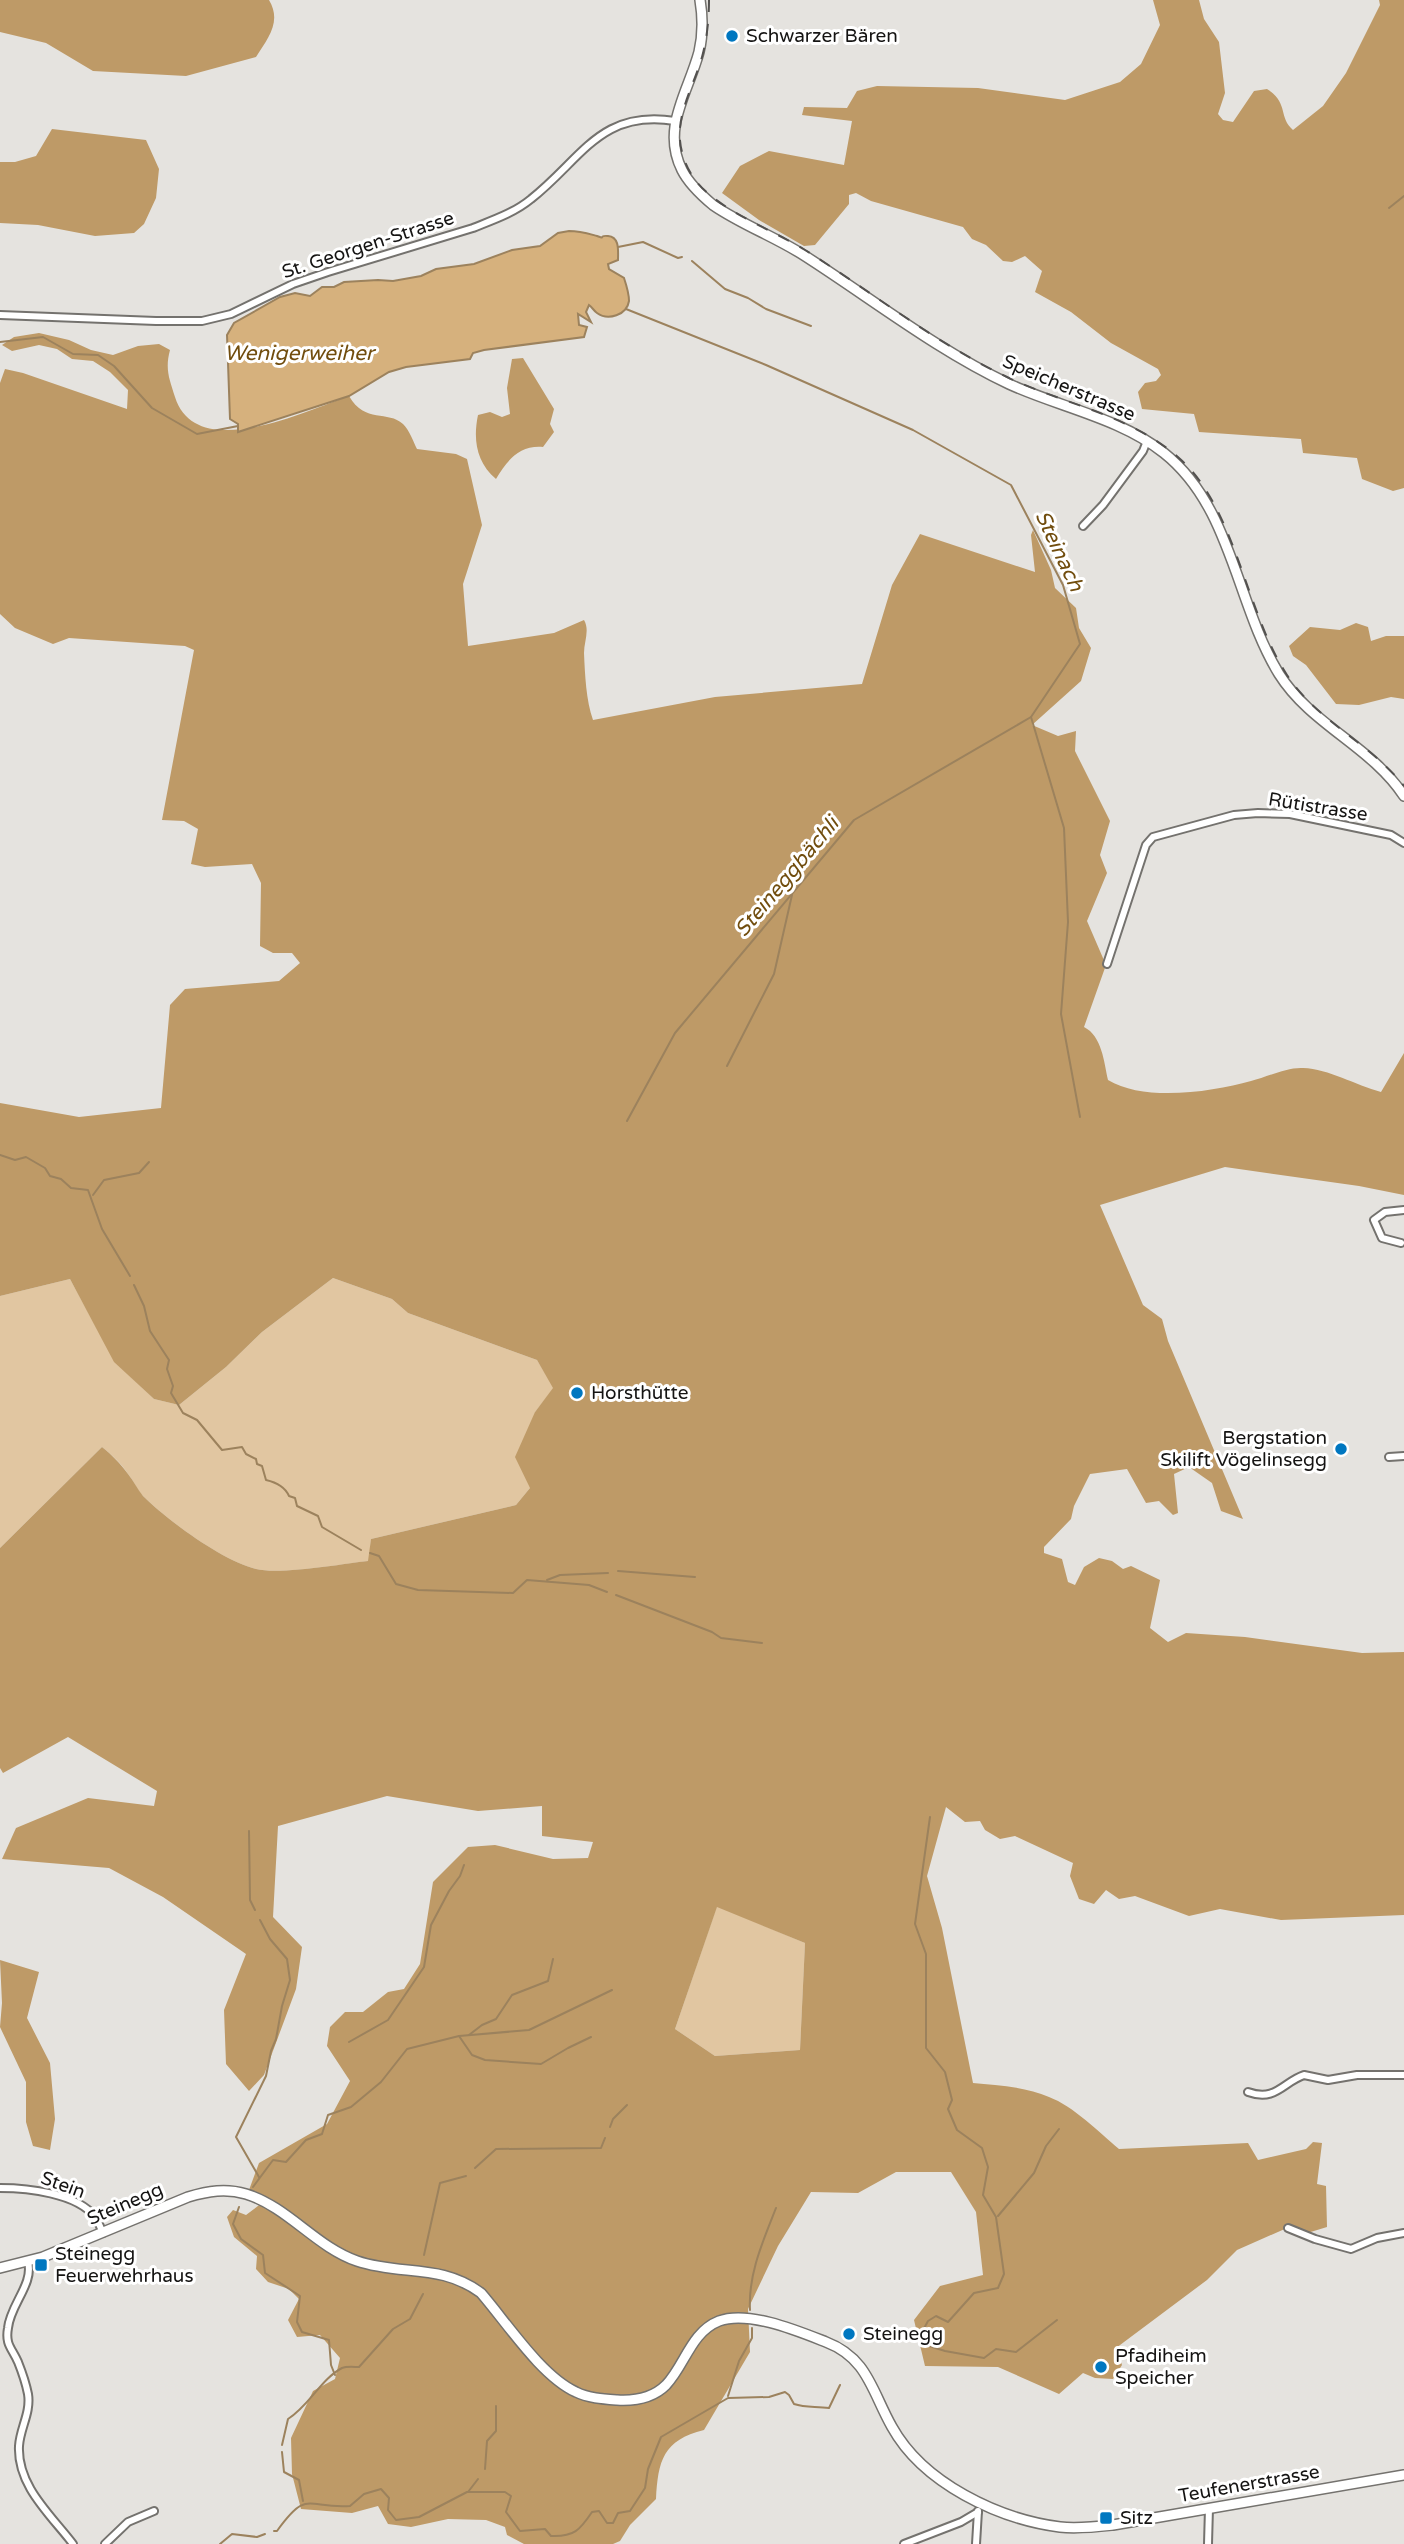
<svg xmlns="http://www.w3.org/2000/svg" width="1404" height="2544" font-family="'Varela Round',sans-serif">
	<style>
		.green { fill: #e1c6a1 }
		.forest { fill: #be9a67; fill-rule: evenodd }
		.water { fill: #d6b17d; stroke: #9c825d; stroke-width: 2 }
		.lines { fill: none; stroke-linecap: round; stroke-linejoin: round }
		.stream { stroke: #9c825d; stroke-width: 2 }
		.street-casing { stroke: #74726e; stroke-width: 10 }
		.secondary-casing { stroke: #74726e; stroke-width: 12 }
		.street { stroke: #fff; stroke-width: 6 }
		.secondary { stroke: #fff; stroke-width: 9 }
		.rail { stroke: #53514f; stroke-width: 2; stroke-dasharray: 12 12; stroke-linecap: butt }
		.poi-dot { fill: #0077c0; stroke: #fff; stroke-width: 2.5 }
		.labels { text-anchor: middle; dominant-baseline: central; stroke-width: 6; stroke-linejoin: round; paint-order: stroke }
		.poi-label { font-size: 19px; fill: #151413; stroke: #fff; text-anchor: start }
		.street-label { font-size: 19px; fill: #151413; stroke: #fff }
		.water-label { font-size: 21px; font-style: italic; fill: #714d0e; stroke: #fff }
	</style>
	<rect width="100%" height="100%" fill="#e5e3df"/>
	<g class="green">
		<path d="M333,1278L392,1299L408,1313L537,1360L554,1388L535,1412L530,1488L516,1505L371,1539L369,1561C341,1564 281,1575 256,1569C223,1561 167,1520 143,1496C137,1490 134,1481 128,1474C121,1463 112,1455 102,1447L0,1548V1296L70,1279L115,1362L154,1399L179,1405L226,1367L262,1332Z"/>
		<polygon points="717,1906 805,1943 800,2050 715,2056 675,2029"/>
	</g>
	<g class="forest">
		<path d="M0,0H269C282,22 268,38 256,57L186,76L93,71L46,43L0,32Z"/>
		<path d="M1153,0H1199L1204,19L1219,42L1225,93L1218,114L1223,120L1233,122L1254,91L1267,89C1289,103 1278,117 1293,130L1323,106L1346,73L1380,5L1379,0H1404V488L1393,491L1362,479L1357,458L1303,453L1301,439L1199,432L1194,414L1142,409L1138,392L1145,383L1156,381L1161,375L1158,369L1111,343L1071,312L1035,292L1042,271L1025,256L1012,262L1003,261L986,245L972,239L963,227L871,201L856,193L849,195V204L815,245L804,246L759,220L722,193L740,166L769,151L844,165L852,121L802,115L804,107L847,108L857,91L877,86L978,88L1065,100L1120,82L1141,64L1160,25Z"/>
		<polygon points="52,129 146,140 159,169 156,198 144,224 134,233 95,236 38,225 0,223 0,162 15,162 36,156"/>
		<path d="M39,333L69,340L91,350L113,355L138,346L159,344L170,350C165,369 169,378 175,397C196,464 306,411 349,396C365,424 388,410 403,424C410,431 413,441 417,449L456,454L467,459L482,525L463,584L468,646L554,633L584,620C590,630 584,642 584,653C585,675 586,700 593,720L715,697L862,684L892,585L920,534L1035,572L1031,535L1033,530L1051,570L1055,588L1076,608L1079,628L1091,648L1081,681L1032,725L1058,736L1076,731L1075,751L1110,821L1100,855L1107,873L1087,921L1106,965L1084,1027C1102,1036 1104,1062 1108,1080C1144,1102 1212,1092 1251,1081C1267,1077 1287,1067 1303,1068C1329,1069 1355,1085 1381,1092L1404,1053V1195L1359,1186L1225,1167L1100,1205L1143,1305L1162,1319L1168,1341L1243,1519L1221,1511L1212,1483L1189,1467L1174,1474L1178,1513L1173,1515L1159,1501L1146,1503L1127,1469L1090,1474L1074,1506L1071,1519L1044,1547V1553L1062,1559L1068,1582L1075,1585L1084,1567L1099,1558L1112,1561L1123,1569L1131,1566L1160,1580L1150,1628L1168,1642L1186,1633L1245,1637L1362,1653L1404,1652V1915L1281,1920L1220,1909L1189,1916L1135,1896L1119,1899L1106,1890L1094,1904L1079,1899L1070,1876L1073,1863L1015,1836L1000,1839L985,1830L980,1821L965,1822L946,1807L927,1876L942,1928L973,2083C997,2085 1026,2087 1049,2097C1073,2106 1099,2132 1119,2149L1248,2143L1258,2160L1306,2149L1313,2142L1322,2143L1317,2184L1326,2186L1327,2227L1304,2234L1287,2228L1237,2250L1207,2280L1116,2348L1122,2365L1113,2379L1095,2378L1083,2373L1059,2394L998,2367L925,2366L914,2320L940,2286L983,2275L976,2212L951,2172H896L858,2193L811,2192L778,2246L748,2309L750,2352L704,2430C663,2440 658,2461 656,2499L630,2525L620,2541L613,2544H524L507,2535L505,2527L486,2520L448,2519L411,2527L388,2524L378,2506L352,2513L301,2509L292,2474L291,2438L313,2391L335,2379L340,2358L320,2335L297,2337L288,2320L299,2299L289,2289L268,2282L256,2269L257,2256L234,2237L227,2217L233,2210L246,2215L267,2199L249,2190L259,2163L327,2124L350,2081L327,2046L330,2027L345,2012H363L388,1992L404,1989L420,1964L433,1882L468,1847L495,1845L553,1859L588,1858L593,1842L542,1836V1806L478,1811L387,1796L278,1826L273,1917L302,1947L296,1989L264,2075L249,2091L226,2064L224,2010L246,1954L163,1897L109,1868L2,1859L16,1828L88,1798L154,1806L157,1791L68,1737L3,1773L0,1768V1548L102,1447C112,1455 120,1463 128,1474C134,1481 137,1489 143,1496C167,1520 223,1561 256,1569C280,1575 341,1564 368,1561L371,1539L516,1505L530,1488L515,1457L535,1412L553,1388L537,1360L408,1313L392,1299L333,1278L262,1332L226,1367L179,1405L154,1399L114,1362L70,1279L0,1296V1103L79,1117L161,1108L170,1005L185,989L279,981L300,963L292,953H273L260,946L261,883L252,864L205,867L191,864L198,829L184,821L162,820L194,650L185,646L69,638L53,644L15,628L0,614V383L5,369L23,373L127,409L128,390L110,372L93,361L72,359L57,349L39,345L12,351L2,345L14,337ZM717,1907L805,1943L800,2050L715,2056L675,2029Z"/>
		<path d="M523,358L554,409L550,424L554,432L543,447C520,445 507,460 496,479C476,462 473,439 478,415L490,412L502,417L510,414L507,388L512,359Z"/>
		<polygon points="1356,623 1368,627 1371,641 1386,636 1404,636 1404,699 1391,697 1359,705 1336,704 1306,665 1293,656 1289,646 1310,627 1340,630"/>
		<polygon points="0,1960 39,1972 27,2018 50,2063 55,2119 50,2150 33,2146 26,2122 26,2082 0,2027 2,2003"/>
	</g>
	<path class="water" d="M569,231C580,231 586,233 597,236C607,240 597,235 608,236C620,237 618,251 618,260L608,264L609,269L624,278C626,284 629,294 629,301C627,315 608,321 597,313C594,311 592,307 589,305L586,312L591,322L578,314L579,325L587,327L584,337L484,350L473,353L470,359L406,367L389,372L349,396L238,432V424L230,419L227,335L234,323L280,297L295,293L310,296L322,287H334L344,282L378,280L393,281L421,276L436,269L474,264L512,250L540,246L558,233Z"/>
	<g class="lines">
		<g class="stream">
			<polyline points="1389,208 1404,196"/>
			<polyline points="618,247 643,242 678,258 682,257"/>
			<polyline points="692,261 725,289 748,298 766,309 811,326"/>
			<polyline points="626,309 766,365 913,430 1011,485 1063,585 1080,644 1031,717 1064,828 1068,922 1061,1014 1080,1117"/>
			<polyline points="0,342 43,337 73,354 98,355 114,366 152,408 197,434 238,426"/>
			<polyline points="727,1066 774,974 792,895"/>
			<polyline points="627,1121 675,1033 854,820 1031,717"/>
			<polyline points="0,1155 15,1160 26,1157 45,1168 50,1176 61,1179 71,1188 88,1190 102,1229 130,1276"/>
			<polyline points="93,1195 104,1180 139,1173 149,1162"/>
			<path d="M134,1285L144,1306L150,1331L169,1360L167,1369L173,1386L171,1393L183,1413L197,1420L222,1450L242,1447L246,1454L256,1459L257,1464L262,1466L266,1480C275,1482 285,1487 289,1496L295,1498L297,1506L318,1516L322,1527L361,1550"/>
			<polyline points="370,1553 379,1556 396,1584 418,1590 513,1593 527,1580 589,1585 607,1592"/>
			<polyline points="618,1571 695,1577"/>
			<polyline points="547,1580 560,1575 608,1573"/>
			<polyline points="616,1595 712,1632 721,1638 762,1643"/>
			<polyline points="930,1817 915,1924 926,1954 926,2048 945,2072 952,2100 948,2109 957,2130 982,2148 988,2167 983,2195 996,2217 1004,2274 998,2288 974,2293 948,2322 936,2316 928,2321 922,2332 926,2345 945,2351 984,2358 996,2349 1016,2352 1057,2320"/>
			<polyline points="249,1831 250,1900 255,1910"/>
			<polyline points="469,2035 482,2025 496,2019 512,1995 548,1981 553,1959"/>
			<polyline points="459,2036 472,2055 485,2060 541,2064 568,2048 591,2037"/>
			<polyline points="349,2042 388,2020 424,1967 431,1925 449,1891 460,1876 464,1865"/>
			<polyline points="610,2127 613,2119 627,2105"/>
			<polyline points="475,2168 496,2149 601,2148 605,2138"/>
			<polyline points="259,2177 236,2137 266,2076 271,2051 276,2039 282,2006 290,1980 287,1959 270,1939 260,1920"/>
			<polyline points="253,2187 273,2160 286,2162 306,2140 322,2134 328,2115 351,2107 381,2082 407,2049 459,2036 529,2030 612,1990"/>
			<polyline points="239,2207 233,2224 241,2239 263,2255 265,2273 300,2296 297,2322 302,2332 329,2340 331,2365 335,2375"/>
			<polyline points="998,2216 1034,2173 1046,2146 1059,2129"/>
			<polyline points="424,2255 440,2183 466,2176"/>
			<path d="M750,2310C748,2274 763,2241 776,2208"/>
			<polyline points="728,2396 739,2361 752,2338 752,2328"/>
			<path d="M282,2445L288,2419C309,2406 321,2379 342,2368C347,2366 354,2367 359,2367L393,2329L410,2319L423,2294"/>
			<polyline points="282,2452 284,2472 299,2480 303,2501"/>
			<polyline points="485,2469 487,2441 496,2431 496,2406"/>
			<polyline points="468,2492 478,2479"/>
			<path d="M274,2531H277C308,2488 307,2509 350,2506L364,2494L381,2489L389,2498L388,2510L396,2520L419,2517L467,2492H505L511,2496L506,2512L520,2531L545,2529L551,2536C574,2537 580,2530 592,2512L599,2511L607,2523H613L618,2513L630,2511L645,2488L648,2469L661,2437L728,2398L769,2397L785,2392L789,2395L794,2404C806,2408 816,2406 829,2408L840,2385"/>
			<polyline points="220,2544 232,2534 257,2537 265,2534"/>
		</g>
		<defs>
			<g id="street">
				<path d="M0,315L156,321H202L231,314L293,284L328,272L473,228C493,220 514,213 531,199C582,159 600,109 675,121"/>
				<polyline points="1083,526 1103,505 1143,451 1147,441"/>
				<polyline points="1107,964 1146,845 1153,837 1234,815 1258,813 1290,814 1391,835 1404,843"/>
				<polyline points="1401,1243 1382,1238 1374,1220 1385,1212 1404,1210"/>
				<polyline points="1389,1457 1404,1456"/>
				<path d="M1248,2092C1276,2102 1283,2082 1304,2075L1328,2080L1357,2075H1404"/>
				<path d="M0,2188C27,2188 77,2193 95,2217C98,2222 101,2228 103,2233"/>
				<polyline points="1288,2228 1315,2239 1351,2249 1377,2238 1404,2233"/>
				<path d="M28,2262C34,2284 10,2305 8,2328C5,2345 12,2348 18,2362C22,2372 26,2384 28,2394C31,2413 20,2428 19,2446C17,2486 51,2515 73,2544"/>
				<polyline points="105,2544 128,2522 154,2511"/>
				<polyline points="904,2544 961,2522 978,2512"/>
				<polyline points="976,2544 978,2511"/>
				<polyline points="1208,2544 1209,2508"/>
			</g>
			<g id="secondary">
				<path d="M700,0C703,18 703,35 699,52C688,93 661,128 682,170C689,184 701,195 713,205C742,225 776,237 805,256C872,299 937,350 1009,384C1059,407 1120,418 1164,453C1232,507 1236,604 1279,674C1311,725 1371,746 1404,796"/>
				<path d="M0,2268L43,2257L188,2197C208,2191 226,2188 246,2194C288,2207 316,2247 357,2261C401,2276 441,2263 481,2293C507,2323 541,2376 576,2392C588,2398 603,2399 617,2400C634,2401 653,2398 666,2385C685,2365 691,2332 719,2321C748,2310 798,2331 826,2342C868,2358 872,2392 892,2427C923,2483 998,2519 1060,2527C1078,2529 1095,2527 1113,2525L1404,2475"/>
			</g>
		</defs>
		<use href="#street" class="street-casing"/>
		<use href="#secondary" class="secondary-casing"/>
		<use href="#street" class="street"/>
		<use href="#secondary" class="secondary"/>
		<path class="rail" d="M709,0C709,19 707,39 702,57C693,89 673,118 682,152C686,169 696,184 710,195C738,218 774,231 805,250C872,292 935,343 1007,377C1063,404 1131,415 1179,458C1236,508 1245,611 1287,675C1317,721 1370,743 1404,786"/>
	</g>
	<g class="poi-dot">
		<circle cx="732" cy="36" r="7"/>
		<circle cx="577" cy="1393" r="7"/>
		<circle cx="1341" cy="1449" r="7"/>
		<rect x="34" y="2258" width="14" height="14" rx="3.5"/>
		<circle cx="849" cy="2334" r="7"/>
		<circle cx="1101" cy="2367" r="7"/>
		<rect x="1099" y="2511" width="14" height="14" rx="3.5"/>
	</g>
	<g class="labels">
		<g class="poi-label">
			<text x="746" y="36">Schwarzer Bären</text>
			<text x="591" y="1393">Horsthütte</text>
			<text x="1327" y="1438" text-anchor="end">Bergstation<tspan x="1327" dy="22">Skilift Vögelinsegg</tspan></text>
			<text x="55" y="2254">Steinegg<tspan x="55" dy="22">Feuerwehrhaus</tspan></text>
			<text x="863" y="2334">Steinegg</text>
			<text x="1115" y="2356">Pfadiheim<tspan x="1115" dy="22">Speicher</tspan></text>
			<text x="1120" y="2518">Sitz</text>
		</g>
		<g class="street-label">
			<text transform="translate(368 245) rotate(-18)">St. Georgen-Strasse</text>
			<text transform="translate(1069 388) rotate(23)">Speicherstrasse</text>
			<text transform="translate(1318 807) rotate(9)">Rütistrasse</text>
			<text transform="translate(63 2185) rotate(20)">Stein</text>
			<text transform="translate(125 2204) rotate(-23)">Steinegg</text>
			<text transform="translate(1249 2484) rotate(-10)">Teufenerstrasse</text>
		</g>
		<g class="water-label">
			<text x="299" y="353">Wenigerweiher</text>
			<text transform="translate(1059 551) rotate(65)">Steinach</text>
			<text transform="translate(787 877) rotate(-50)">Steineggbächli</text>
		</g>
	</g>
</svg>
